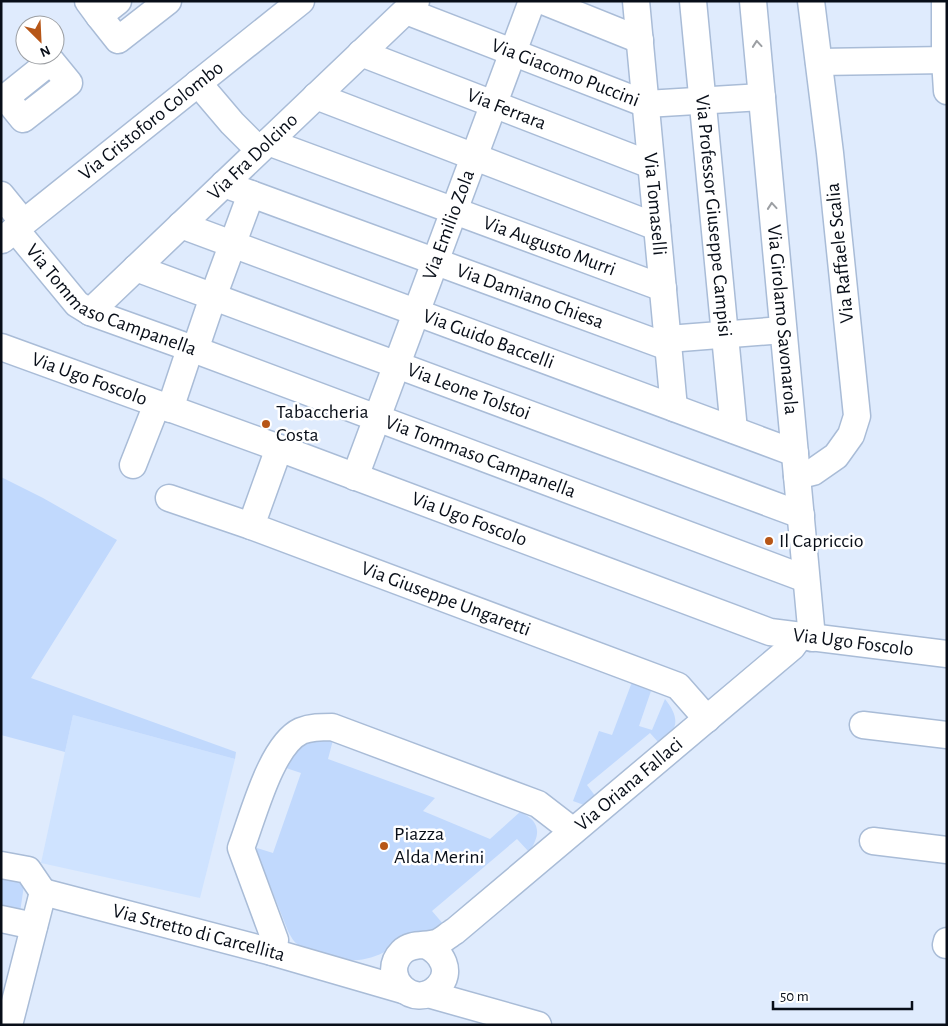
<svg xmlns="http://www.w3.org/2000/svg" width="948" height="1026" font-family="'Alegreya Sans',sans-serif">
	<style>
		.built { fill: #cfe3ff }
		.green { fill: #c1d9fd }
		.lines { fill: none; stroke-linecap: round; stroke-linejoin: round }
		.minor-casing { stroke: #a9bcd7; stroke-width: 29 }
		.minor { stroke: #fff; stroke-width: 26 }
		.oneway { stroke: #9c9fa3 }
		.poi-dot { fill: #b75617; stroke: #fff; stroke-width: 2 }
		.labels { text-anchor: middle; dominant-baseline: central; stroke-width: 5; stroke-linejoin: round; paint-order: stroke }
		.street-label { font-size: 20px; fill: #080e18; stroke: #fff }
		.poi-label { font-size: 20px; fill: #080e18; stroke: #fff; text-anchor: start }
	</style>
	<rect width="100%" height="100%" fill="#dfebfd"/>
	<polygon class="built" points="73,715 235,759 200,898 41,863"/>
	<g class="green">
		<polygon points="1,477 43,498 117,540 31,678 236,752 235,759 73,715 65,752 1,735"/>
		<path d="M632,682L651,691L639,726L652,730L665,699C680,718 679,729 660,744L650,733L587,785L596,797L584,805L573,801L599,731L612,735Z"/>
		<path d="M317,738L333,740L328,759L435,798L423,811L490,839L520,812C541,821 541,835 529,852L517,839L432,911L444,925C436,929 426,930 418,934C398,944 375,962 350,960C340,960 330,956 320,953C303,948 296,948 288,931L257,853V848L273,853L301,773L286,768L295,748Z"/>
		<polygon points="1,875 25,879 20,912 1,909"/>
	</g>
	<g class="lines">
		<defs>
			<g id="minor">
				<polyline points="88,1 99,16 118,1"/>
				<polyline points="543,1 640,40"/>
				<path id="s1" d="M636,1L674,408"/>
				<path id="s2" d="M693,1L734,430"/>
				<path id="s3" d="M753,1L812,638"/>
				<polyline points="945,1 945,60 947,91"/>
				<path id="s4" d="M406,11L646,104L762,97"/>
				<polyline points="99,16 118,40 168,1"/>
				<path id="s5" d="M361,53L651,165"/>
				<polyline points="819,62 947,60"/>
				<polyline points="198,83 232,123 259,150"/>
				<polyline points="316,96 657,227"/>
				<polyline points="1,101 51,61 69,83 23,119 6,98"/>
				<path id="s6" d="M268,142L663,288"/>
				<path id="s7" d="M224,184L668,347"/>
				<polyline points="1,195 23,222"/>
				<path id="s8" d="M181,225L795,453"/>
				<path id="s9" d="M15,229L77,304L90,312L193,349L806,579"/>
				<path id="s10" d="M2,240L301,1"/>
				<path id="s11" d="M136,268L801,515"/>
				<path id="s12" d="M90,312L416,1"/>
				<polyline points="668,339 783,330"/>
				<path id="s13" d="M1,347L279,448L770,632L947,654"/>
				<polyline points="170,409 188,355 198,341 213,297 251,194"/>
				<path id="s14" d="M279,448L251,526L678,686L707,719"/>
				<polyline points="133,465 157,404"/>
				<polyline points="797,476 813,472 836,456 851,435 857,416 830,153 811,1"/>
				<path id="s15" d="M355,477L532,1"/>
				<polyline points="169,498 251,526"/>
				<polyline points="863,725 947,735"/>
				<polyline points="873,841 947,850"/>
				<polyline points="1,865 28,870 43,892"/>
				<path id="s16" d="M43,892L272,952L403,990"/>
				<polyline points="1,919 34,926"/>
				<path id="s17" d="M425,945C442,952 453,972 438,987C414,1012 378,976 402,952C412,942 427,947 439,942C444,939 450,934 455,931L792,647L800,636"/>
				<polyline points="946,945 947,941"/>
				<path d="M272,952L275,940L241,848C253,817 271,745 301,731C311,727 321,727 332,727L538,804L573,831"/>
				<polyline points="428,994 538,1025"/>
				<polyline points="9,1025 43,892"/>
			</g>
		</defs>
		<use href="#minor" class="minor-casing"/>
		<use href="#minor" class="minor"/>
	</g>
	<defs><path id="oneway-chevron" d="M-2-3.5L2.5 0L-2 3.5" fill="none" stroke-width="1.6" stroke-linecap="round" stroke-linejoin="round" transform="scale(1.25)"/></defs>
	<g class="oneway">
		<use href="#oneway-chevron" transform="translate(757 44) rotate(-95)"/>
		<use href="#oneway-chevron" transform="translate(772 206) rotate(-95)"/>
	</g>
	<g class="poi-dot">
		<circle cx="266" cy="424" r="5"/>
		<circle cx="769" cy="541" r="5"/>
		<circle cx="384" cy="846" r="5"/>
	</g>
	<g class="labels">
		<g class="street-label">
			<text stroke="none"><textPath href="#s4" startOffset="171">Via Giacomo Puccini</textPath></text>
			<text stroke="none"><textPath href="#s5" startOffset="156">Via Ferrara</textPath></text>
			<text stroke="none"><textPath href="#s10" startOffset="191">Via Cristoforo Colombo</textPath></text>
			<text stroke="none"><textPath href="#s12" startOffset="225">Via Fra Dolcino</textPath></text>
			<text stroke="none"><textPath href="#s1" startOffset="204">Via Tomaselli</textPath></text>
			<text stroke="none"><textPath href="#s2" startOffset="216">Via Professor Giuseppe Campisi</textPath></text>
			<text stroke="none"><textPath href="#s15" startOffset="269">Via Emilio Zola</textPath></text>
			<text stroke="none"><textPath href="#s6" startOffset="300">Via Augusto Murri</textPath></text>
			<text transform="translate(840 253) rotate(-96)">Via Raffaele Scalia</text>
			<text stroke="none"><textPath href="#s9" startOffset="124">Via Tommaso Campanella</textPath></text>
			<text stroke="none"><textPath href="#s7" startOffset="326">Via Damiano Chiesa</textPath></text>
			<text stroke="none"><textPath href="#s3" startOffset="320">Via Girolamo Savonarola</textPath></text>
			<text stroke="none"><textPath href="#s8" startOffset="328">Via Guido Baccelli</textPath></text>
			<text stroke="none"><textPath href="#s13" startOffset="94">Via Ugo Foscolo</textPath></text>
			<text stroke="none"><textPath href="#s11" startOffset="355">Via Leone Tolstoi</textPath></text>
			<text stroke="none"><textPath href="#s9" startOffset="529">Via Tommaso Campanella</textPath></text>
			<text stroke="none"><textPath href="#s13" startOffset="499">Via Ugo Foscolo</textPath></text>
			<text stroke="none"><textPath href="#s14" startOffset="291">Via Giuseppe Ungaretti</textPath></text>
			<text stroke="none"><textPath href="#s13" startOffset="904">Via Ugo Foscolo</textPath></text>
			<text stroke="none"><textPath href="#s17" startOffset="419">Via Oriana Fallaci</textPath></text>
			<text stroke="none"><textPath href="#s16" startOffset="161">Via Stretto di Carcellita</textPath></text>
		</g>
		<g class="poi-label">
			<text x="276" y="412">Tabaccheria<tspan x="276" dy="23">Costa</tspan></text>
			<text x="779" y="541">Il Capriccio</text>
			<text x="394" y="834">Piazza<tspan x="394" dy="23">Alda Merini</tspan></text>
		</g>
	</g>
	<rect width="948" height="1026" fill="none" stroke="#080e18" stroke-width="5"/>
	<g transform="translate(40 40) rotate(156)"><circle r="24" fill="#ffffff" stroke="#9c9fa3"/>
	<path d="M0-4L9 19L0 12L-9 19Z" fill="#b75617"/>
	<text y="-8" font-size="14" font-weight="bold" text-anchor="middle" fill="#080e18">N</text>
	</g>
	<path d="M773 1001v8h139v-8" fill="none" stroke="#080e18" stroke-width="2.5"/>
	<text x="780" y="1001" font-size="15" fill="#080e18" stroke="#ffffff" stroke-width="4" paint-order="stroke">50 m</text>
</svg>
